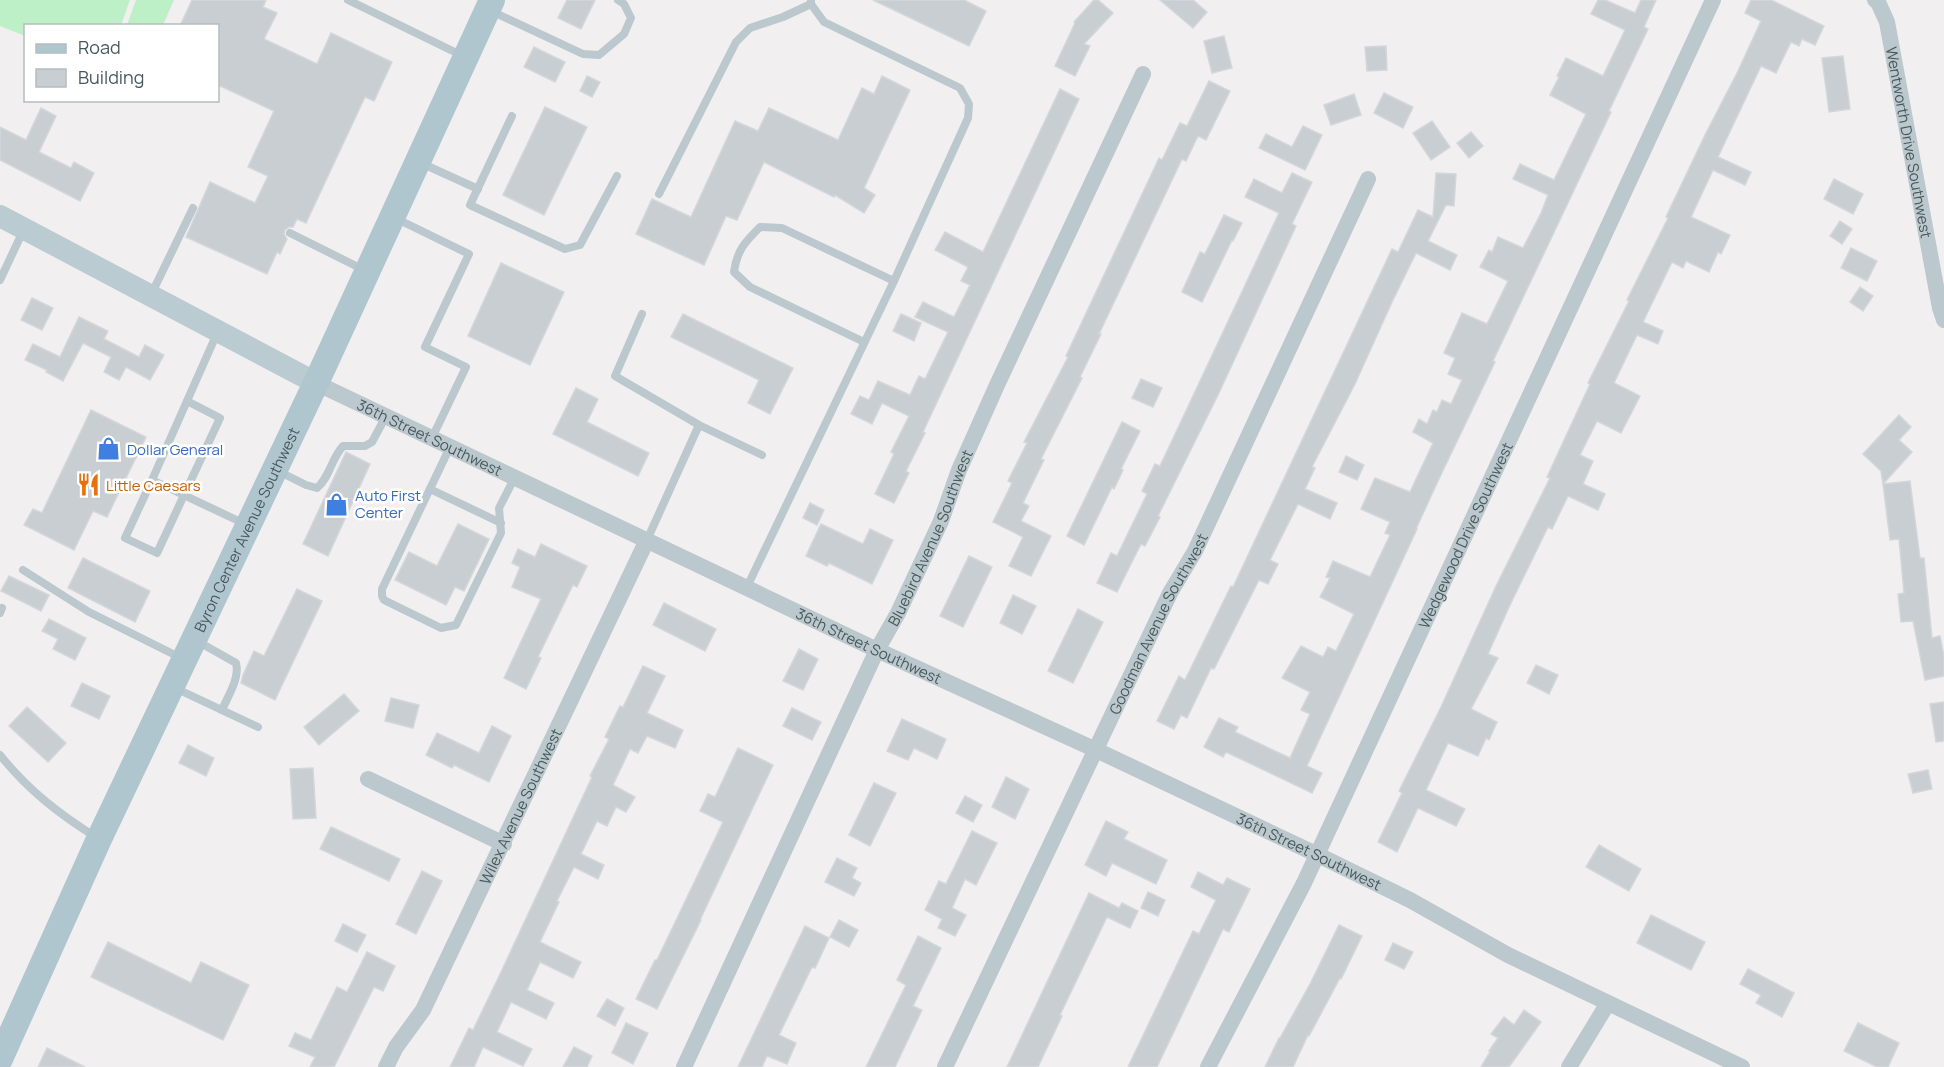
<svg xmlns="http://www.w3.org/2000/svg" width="1944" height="1067" font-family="Manrope,sans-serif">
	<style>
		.green { fill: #bdf0c6 }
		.building { fill: #c9ced2; stroke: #d3d7db; stroke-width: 1.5 }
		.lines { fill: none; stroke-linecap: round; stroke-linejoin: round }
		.lane { stroke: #bbc8cd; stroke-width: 8 }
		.street { stroke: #bbc8cd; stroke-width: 16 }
		.secondary { stroke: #bbcbd2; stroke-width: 22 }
		.primary { stroke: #afc6cf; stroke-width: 26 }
		.labels { text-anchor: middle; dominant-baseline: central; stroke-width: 5; stroke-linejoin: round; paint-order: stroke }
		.street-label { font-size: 15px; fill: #47585d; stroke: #fff }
		.shop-label { font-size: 15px; fill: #366cbe; stroke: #fff; text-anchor: start }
		.food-label { font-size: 15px; fill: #c56008; stroke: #fff; text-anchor: start }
	</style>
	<rect width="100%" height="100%" fill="#f2eff0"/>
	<g class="green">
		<polygon points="0,0 130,0 121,25 26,26 25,36 0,26"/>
		<polygon points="136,0 174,0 163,25 127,25"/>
	</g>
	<g class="building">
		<polygon points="192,0 266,0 263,7 277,13 264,39 317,64 331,33 392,62 374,101 365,97 306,223 297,219 293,227 289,227 285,230 284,234 287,239 280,254 277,252 267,274 186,237 210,182 255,203 268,176 248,167 274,111 218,85 218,26 180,26"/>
		<polygon points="567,0 595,0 581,29 558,18"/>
		<polygon points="873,0 964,0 986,11 969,46"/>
		<polygon points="1094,0 1098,0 1113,13 1084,44 1090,46 1075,76 1055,66 1075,23 1074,22"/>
		<polygon points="1160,0 1193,0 1207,12 1193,28"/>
		<polygon points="1598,0 1605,0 1635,13 1641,0 1656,0 1644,27 1648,29 1609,111 1611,112 1493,361 1495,362 1438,481 1416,529 1417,529 1307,766 1322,773 1312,793 1226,752 1223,757 1204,747 1219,718 1238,727 1235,732 1290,758 1310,714 1301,710 1310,692 1282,678 1301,646 1323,657 1328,647 1336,651 1354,614 1320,597 1330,578 1326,577 1333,561 1370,577 1390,535 1385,533 1390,522 1361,509 1375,478 1410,492 1433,443 1413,432 1419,419 1427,424 1433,410 1437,412 1442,400 1451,404 1462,380 1448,374 1455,358 1444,353 1462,313 1487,324 1508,281 1480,267 1489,250 1492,252 1498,237 1523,248 1541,213 1548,195 1513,179 1520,164 1554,180 1586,114 1550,95 1559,77 1557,76 1566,58 1603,76 1625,30 1591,14"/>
		<polygon points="1751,0 1771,0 1824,26 1815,45 1802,39 1799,46 1791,42 1776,73 1761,66 1718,157 1751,172 1745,185 1713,170 1691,217 1730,235 1721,254 1718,252 1709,272 1686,261 1683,268 1672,262 1643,322 1663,331 1658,344 1637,335 1614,383 1640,396 1621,433 1597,421 1580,455 1593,461 1583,484 1605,494 1598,510 1568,496 1552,529 1548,527 1510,605 1488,654 1498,658 1471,709 1497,722 1489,740 1486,738 1478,756 1448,743 1426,790 1465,809 1456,826 1418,808 1397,852 1378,842 1402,793 1399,791 1441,707 1496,586 1550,478 1547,477 1590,384 1588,383 1629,301 1627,300 1668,218 1666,217 1705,135 1738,71 1761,21 1745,13"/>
		<polygon points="1224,36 1232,68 1212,73 1204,41"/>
		<polygon points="1386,46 1387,70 1367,71 1365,47"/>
		<polygon points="534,47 565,62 555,82 524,67"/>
		<polygon points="1843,56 1850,109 1829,112 1822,58"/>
		<polygon points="587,76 600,82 592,97 580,91"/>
		<polygon points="882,76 910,90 864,188 875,195 864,213 835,195 834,197 764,162 737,220 726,216 704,265 636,234 652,199 691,217 735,121 758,131 769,108 838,140 862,88 874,94"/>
		<polygon points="1209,81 1230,91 1206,140 1198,136 1186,161 1182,159 1099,334 1101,334 1080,377 1082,378 1041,459 1044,460 1023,503 1029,506 1021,521 1051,536 1031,576 1009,566 1023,537 993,522 1012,483 1008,481 1027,443 1024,442 1068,357 1066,356 1159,158 1162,160 1180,123 1187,126"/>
		<polygon points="1060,89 1079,99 923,432 925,433 906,471 909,473 894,503 875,494 894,454 891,452 909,416 882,403 872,424 851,414 860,396 869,400 878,381 910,395 919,376 925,379 948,332 915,317 923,302 954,317 970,285 961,281 968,267 935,250 945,232 983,252"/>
		<polygon points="1384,93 1413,107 1403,128 1374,113"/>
		<polygon points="1354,94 1361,115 1331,125 1324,105"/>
		<polygon points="545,107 587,127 544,215 503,195"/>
		<polygon points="41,108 56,116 39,152 71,168 74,162 94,173 80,201 0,160 0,127 26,140"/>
		<polygon points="1432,121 1450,147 1431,160 1413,133"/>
		<polygon points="1303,126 1322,135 1305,170 1259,148 1266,134 1292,147"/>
		<polygon points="1471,132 1483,146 1469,158 1457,143"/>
		<polygon points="1292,173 1312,182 1292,224 1296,226 1219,393 1158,516 1160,517 1145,546 1141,544 1117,592 1097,583 1111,553 1117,556 1147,494 1142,491 1155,464 1160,466 1279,213 1245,197 1254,179 1282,193"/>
		<polygon points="1436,173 1456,174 1454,206 1446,205 1428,241 1457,255 1450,270 1416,253 1393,300 1355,384 1312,467 1315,468 1305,489 1337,503 1330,519 1298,504 1270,560 1278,564 1268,584 1259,580 1214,669 1211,668 1187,718 1181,715 1174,729 1157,721 1179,676 1185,680 1231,586 1233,587 1392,249 1398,252 1418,210 1433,217"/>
		<polygon points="1834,179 1863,194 1853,214 1824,199"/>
		<polygon points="1224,215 1242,223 1233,241 1232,240 1202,302 1182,292 1200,252 1205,254"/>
		<polygon points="1840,221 1852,229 1842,244 1830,236"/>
		<polygon points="1851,248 1877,261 1867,281 1841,268"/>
		<polygon points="501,263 564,292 530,365 468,336"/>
		<polygon points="1860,287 1873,296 1863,311 1850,302"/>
		<polygon points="32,298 53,308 42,330 21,320"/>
		<polygon points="683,314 793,368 770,414 748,403 759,380 671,337"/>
		<polygon points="901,314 921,323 914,341 893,331"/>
		<polygon points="79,317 108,331 104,339 139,357 145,345 164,355 150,380 126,367 119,380 104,372 111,357 83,343 63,381 46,372 47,370 25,360 33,344 60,357"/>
		<polygon points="1141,379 1162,388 1153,407 1132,398"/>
		<polygon points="576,388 598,399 587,422 649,453 638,476 553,434"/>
		<polygon points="91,410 146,437 107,517 93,511 74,550 24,525 33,509 42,513"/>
		<polygon points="1899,415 1911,427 1899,440 1912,452 1883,484 1881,471 1863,454"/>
		<polygon points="1122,422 1140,431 1121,469 1123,470 1114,489 1112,487 1084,545 1067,536"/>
		<polygon points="346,452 370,464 328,556 303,544"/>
		<polygon points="1346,456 1364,465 1357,480 1339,472"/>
		<polygon points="1910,481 1920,558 1924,558 1932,638 1940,636 1944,656 1944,676 1925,680 1913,621 1901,622 1898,594 1904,593 1899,539 1890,540 1883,484"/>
		<polygon points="810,503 824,510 817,525 803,518"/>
		<polygon points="458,524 489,539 464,591 455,587 446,605 395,580 409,552 437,566"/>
		<polygon points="821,524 863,544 870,529 893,540 872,584 829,563 827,566 806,556"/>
		<polygon points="541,544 587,566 577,587 573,585 538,657 541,658 526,689 504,678 541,599 512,587 520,567 512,563 518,549 535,557"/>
		<polygon points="969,556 992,567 963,627 940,616"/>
		<polygon points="83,558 150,591 135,622 68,588"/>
		<polygon points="9,576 49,595 41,611 1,591"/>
		<polygon points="297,589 322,601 275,700 241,683 243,675 254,651 264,656"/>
		<polygon points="1013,595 1036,606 1022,634 1000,623"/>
		<polygon points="664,603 716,629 705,651 653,625"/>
		<polygon points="1078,609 1103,622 1073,683 1048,671"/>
		<polygon points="49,619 86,638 75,660 53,649 58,639 42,631"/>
		<polygon points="799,649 818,659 803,690 783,681"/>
		<polygon points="1536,665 1558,675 1549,694 1527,683"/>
		<polygon points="643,666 665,676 647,713 683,730 675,748 647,736 638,753 630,749 613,785 635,797 626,812 616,807 607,826 597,821 581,854 604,865 598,879 574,867 557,901 559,902 540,942 581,962 573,978 540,962 527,990 554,1003 546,1019 511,1002 497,1032 532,1049 523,1066 483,1047 474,1067 450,1067 469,1028 473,1030 502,970 592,777 590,776 609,739 605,737 620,706 623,707"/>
		<polygon points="82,683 110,696 99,719 71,706"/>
		<polygon points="344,694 359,711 319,745 304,727"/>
		<polygon points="391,698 419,705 413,728 385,721"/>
		<polygon points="1944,702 1944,741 1936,742 1930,704"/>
		<polygon points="27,707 66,743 48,762 9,726"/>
		<polygon points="792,708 821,722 812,740 783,726"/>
		<polygon points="902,719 946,739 937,759 914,748 908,760 887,751"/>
		<polygon points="492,726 511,736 489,782 454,765 452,768 426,755 437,733 479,753"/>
		<polygon points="188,745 214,758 206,776 179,763"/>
		<polygon points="738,748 773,765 700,920 701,920 657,1009 636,999 655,960 657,960 723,822 700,811 708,794 715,797"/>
		<polygon points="313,768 316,818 293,819 290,769"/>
		<polygon points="1928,770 1932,789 1913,793 1908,774"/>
		<polygon points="1006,777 1029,789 1015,819 992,807"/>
		<polygon points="874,783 896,793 870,846 849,835"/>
		<polygon points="965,796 982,805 973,822 956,813"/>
		<polygon points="1106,821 1128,832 1124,839 1167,860 1156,884 1112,863 1106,876 1085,865"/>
		<polygon points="331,827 400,859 389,881 320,849"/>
		<polygon points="972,831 997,843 976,885 965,879 952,908 966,915 955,936 938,928 942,919 925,910 939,881 946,884"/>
		<polygon points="1599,845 1641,869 1629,891 1586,867"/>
		<polygon points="837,858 857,868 852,878 861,883 854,896 825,882"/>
		<polygon points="422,871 442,881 416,934 396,924"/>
		<polygon points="1198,872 1223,885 1227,878 1250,889 1229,932 1223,929 1157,1067 1128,1067 1193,931 1199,934 1216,900 1191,887"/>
		<polygon points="1148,892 1165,900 1158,916 1141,908"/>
		<polygon points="1089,893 1119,908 1122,903 1138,911 1130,928 1107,917 1060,1015 1062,1016 1038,1067 1007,1067"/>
		<polygon points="1651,915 1705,942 1691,970 1637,943"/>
		<polygon points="839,920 858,930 849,947 830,937"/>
		<polygon points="343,924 366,935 357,952 335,941"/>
		<polygon points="1339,925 1362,936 1341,979 1340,978 1309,1036 1308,1035 1293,1067 1265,1067 1279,1038 1280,1038 1310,984"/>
		<polygon points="805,926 829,938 815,968 812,967 779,1035 796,1043 787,1064 767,1056 762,1067 738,1067"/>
		<polygon points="918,936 941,948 913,1006 922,1010 895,1067 866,1067 906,985 897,980"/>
		<polygon points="108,942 191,983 201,962 249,985 223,1040 91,977"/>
		<polygon points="1393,943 1413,952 1404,969 1385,960"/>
		<polygon points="367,952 395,966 383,991 374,987 334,1067 310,1067 315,1057 289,1046 295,1033 311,1040 337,987 347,992"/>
		<polygon points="1748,969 1794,993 1782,1017 1756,1003 1761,995 1740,984"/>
		<polygon points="607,999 624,1008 615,1026 597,1016"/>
		<polygon points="1524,1010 1541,1022 1509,1067 1481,1067 1490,1052 1489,1051 1498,1038 1491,1034 1504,1017 1514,1025"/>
		<polygon points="626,1023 648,1033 633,1064 612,1053"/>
		<polygon points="1858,1023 1899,1043 1888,1067 1877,1067 1844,1051"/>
		<polygon points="574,1047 592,1056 587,1067 563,1067"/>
		<polygon points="47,1048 85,1067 38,1067"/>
	</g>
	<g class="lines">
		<g class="lane">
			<polyline points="348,0 463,56"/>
			<polyline points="491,11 583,54 599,55 624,34 631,18 624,4 618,0"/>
			<polyline points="512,116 470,205 565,249 580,245 617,176"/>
			<polyline points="421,163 478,189"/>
			<polyline points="659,194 736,42 750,28 783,17 811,4"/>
			<polyline points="395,218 469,254 425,347 466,367 432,438"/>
			<polyline points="290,233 364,270"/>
			<polyline points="0,280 24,229"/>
			<polyline points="151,295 193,208"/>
			<polyline points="642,314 615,376 699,425 647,540"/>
			<polyline points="218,331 152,480 245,524"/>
			<path d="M864,342L750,287L734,272C737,250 745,242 760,227L782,228L894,281"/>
			<polyline points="699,425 762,455"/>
			<polyline points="450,447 382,589 382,596 384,600 441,628 456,625 501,533 499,508 515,477"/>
			<path d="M278,471L306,485L317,488C330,477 331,459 343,446H365L372,442L386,416"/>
			<polyline points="152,480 125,538 157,553 220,418 187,401"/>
			<polyline points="430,489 501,523"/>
			<polyline points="23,570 89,612 181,658"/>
			<polyline points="747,587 894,281 968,118 969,104 960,88 824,22 811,4 811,0"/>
			<polyline points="0,613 2,608"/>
			<path d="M197,641L236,663C240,678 228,696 222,710"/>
			<polyline points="175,688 258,727"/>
			<path d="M0,755C29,791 58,813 97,838"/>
		</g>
		<g class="street">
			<path id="s1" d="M1875,0L1878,2L1887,22L1940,308L1944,320"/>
			<path id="s2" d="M316,383L877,650L1094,749L1316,854L1410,900L1508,955L1742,1067"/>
			<polyline points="368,779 504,844"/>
			<path id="s3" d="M386,1067L396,1047L423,1010L647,540"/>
			<path id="s4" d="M684,1067L877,650L898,613L941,521L959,470L997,385L1143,74"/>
			<path id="s5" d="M945,1067L1170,593L1195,551L1368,179"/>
			<path id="s6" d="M1208,1067L1304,883L1713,0"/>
			<polyline points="1569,1067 1608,1003"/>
		</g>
		<polyline class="secondary" points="0,216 316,383"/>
		<path class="primary" id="s7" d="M0,1059L99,839L316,383L492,0"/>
	</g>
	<defs>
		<symbol id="shop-bare" viewBox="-9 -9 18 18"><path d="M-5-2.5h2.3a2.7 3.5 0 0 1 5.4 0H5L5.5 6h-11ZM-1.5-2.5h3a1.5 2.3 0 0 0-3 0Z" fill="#3f7fe0" stroke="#fff" stroke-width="2.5" paint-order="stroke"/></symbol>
		<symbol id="restaurant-bare" viewBox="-9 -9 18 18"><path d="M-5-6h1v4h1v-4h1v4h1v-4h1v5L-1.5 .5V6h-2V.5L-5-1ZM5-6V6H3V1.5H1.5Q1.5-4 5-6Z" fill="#e8710a" stroke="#fff" stroke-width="2.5" paint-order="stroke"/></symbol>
	</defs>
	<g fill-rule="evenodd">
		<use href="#shop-bare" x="92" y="432" width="33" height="33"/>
		<use href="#restaurant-bare" x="72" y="468" width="33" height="33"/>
		<use href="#shop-bare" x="320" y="488" width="33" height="33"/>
	</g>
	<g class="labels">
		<g class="street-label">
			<text stroke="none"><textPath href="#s1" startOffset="148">Wentworth Drive Southwest</textPath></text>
			<text stroke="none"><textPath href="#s2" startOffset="126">36th Street Southwest</textPath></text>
			<text stroke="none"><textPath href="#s7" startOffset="584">Byron Center Avenue Southwest</textPath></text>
			<text stroke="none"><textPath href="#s6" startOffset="591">Wedgewood Drive Southwest</textPath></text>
			<text stroke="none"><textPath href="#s4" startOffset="584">Bluebird Avenue Southwest</textPath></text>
			<text stroke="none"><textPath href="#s5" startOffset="492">Goodman Avenue Southwest</textPath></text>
			<text stroke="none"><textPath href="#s2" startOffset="612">36th Street Southwest</textPath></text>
			<text stroke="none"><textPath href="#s3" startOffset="294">Wilex Avenue Southwest</textPath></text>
			<text stroke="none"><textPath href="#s2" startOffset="1098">36th Street Southwest</textPath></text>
		</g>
		<g class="shop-label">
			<text x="127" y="449">Dollar General</text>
			<text x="355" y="495">Auto First<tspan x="355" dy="17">Center</tspan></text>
		</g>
		<g class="food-label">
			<text x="106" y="485">Little Caesars</text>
		</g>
	</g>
	<rect x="24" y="24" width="195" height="78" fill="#ffffff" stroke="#b5bcbe" stroke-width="1.5"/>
	<rect x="36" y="44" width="30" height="9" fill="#afc6cf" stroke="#b5bcbe" stroke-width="1.5"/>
	<text x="78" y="54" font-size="18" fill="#47585d">Road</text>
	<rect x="36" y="69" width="30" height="18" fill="#c9ced2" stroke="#b5bcbe" stroke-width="1.5"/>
	<text x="78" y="84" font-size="18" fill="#47585d">Building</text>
</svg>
